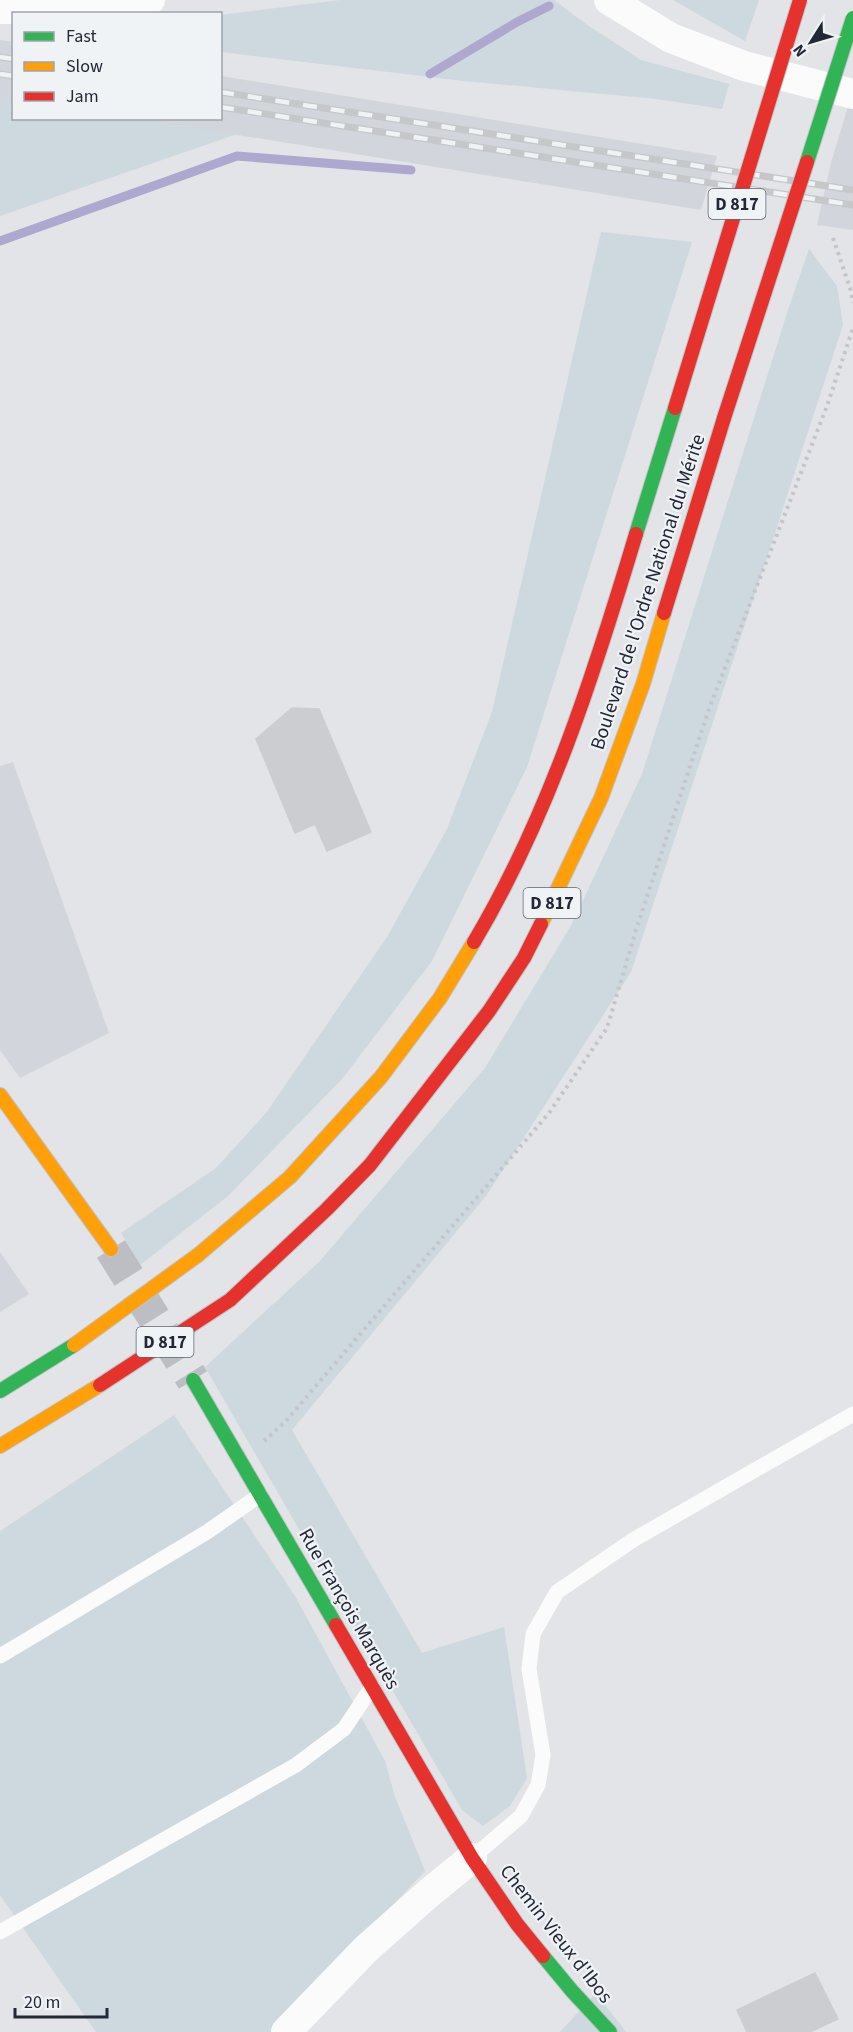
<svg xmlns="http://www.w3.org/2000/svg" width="853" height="2032" font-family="'Source Sans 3',sans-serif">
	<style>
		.built { fill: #d2d5db }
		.green { fill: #cdd8df }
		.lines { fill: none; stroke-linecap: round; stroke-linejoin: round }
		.stream { stroke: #aea8d1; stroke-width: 9 }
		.building { fill: #cbcdd0; stroke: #cbcdd0; stroke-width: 1.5 }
		.secondary-tunnel { stroke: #bcbec4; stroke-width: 33; stroke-dasharray: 33 16; stroke-linecap: butt }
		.fast-casing { stroke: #bfc2c6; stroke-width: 16 }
		.slow-casing { stroke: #bfc2c6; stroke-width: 16 }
		.jam-casing { stroke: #bfc2c6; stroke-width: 16 }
		.path { stroke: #c4c5ca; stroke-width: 4; stroke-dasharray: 3 4.5; stroke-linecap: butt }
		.lane { stroke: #fbfbfb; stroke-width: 15 }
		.street { stroke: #fbfbfb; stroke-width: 30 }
		.fast { stroke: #30b455; stroke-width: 14 }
		.slow { stroke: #ff9f0a; stroke-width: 14 }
		.jam { stroke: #e5322d; stroke-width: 14 }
		.rail-casing { stroke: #c6c7c9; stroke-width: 7 }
		.rail { stroke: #f0f3f6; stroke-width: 4.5; stroke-dasharray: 14; stroke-linecap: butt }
		.fast-bridge-casing { stroke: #c0c2c7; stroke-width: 16; stroke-linecap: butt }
		.slow-bridge-casing { stroke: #c0c2c7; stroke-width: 16; stroke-linecap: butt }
		.jam-bridge-casing { stroke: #c0c2c7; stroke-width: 16; stroke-linecap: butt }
		.fast-bridge { stroke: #30b455; stroke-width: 14 }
		.slow-bridge { stroke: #ff9f0a; stroke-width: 14 }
		.jam-bridge { stroke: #e5322d; stroke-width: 14 }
		.labels { text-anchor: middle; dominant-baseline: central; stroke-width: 4.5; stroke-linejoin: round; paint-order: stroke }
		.shield { fill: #f0f3f6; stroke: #606570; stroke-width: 1.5 }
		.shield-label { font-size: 18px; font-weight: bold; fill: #232837 }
		.street-label { font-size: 20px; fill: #232837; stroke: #f0f3f6 }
	</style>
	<rect width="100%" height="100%" fill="#e2e4e7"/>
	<g class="built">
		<polygon points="0,40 13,42 13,99 0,97"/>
		<polygon points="221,76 717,156 701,210 139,119 220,118"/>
		<polygon points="853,90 853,230 817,225 831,163"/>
		<polygon points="13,762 109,1033 20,1078 0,1050 0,766"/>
		<polygon points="0,1252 29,1294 0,1312"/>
	</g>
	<g class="green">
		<polygon points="340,0 554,0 586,24 641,60 729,84 722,109 657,99 464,81 221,52 221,15"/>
		<polygon points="673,0 759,0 745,41"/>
		<polygon points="0,97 13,99 14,118 139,119 237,134 0,216"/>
		<polygon points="601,232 692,242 527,767 432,961 342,1079 228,1196 140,1265 121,1233 216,1168 266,1113 387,937 447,829 492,712"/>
		<polygon points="809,249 837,286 843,325 631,972 486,1196 292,1430 422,1653 504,1627 527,1778 510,1806 483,1826 462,1810 205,1367 320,1261 485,1068 572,924 642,774 788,310"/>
		<polygon points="174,1415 295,1596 385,1761 395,1797 425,1871 273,2032 96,2032 0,1895 0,1531"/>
		<polygon points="596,1993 626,2032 560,2032"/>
	</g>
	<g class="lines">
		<g class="stream">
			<polyline points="430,74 517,22 549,6"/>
			<polyline points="0,241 237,156 411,170"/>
		</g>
	</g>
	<g class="building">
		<polygon points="292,708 319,709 371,832 327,851 315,824 295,833 256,739"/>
		<polygon points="815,1973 838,2019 810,2032 747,2032 737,2010"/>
	</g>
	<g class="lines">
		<polyline class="secondary-tunnel" points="111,1249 193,1380"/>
		<defs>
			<g id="fast">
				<polyline points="636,534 675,408"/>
				<polyline points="193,1380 336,1625"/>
				<polyline points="0,1391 74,1345"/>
				<polyline points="543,1956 572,1991 610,2032"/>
			</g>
			<g id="slow">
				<polyline points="541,924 601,798 643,684 664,613"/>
				<polyline points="0,1095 111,1249"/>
				<polyline points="198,1255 290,1177 381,1077 440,998 474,942"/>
				<polyline points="0,1446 100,1385"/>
			</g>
			<g id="jam">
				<polyline points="664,613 724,418"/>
				<path d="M474,942C549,816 594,674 636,534"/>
				<polyline points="230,1300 327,1209 370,1165 489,1011 524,958 541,924"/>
				<polyline points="336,1625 472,1858 517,1924 543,1956"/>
			</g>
		</defs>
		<use href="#fast" class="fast-casing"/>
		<use href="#slow" class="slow-casing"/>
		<use href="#jam" class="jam-casing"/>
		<g class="path">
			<polyline points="833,238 851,291 853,303"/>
			<polyline points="264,1441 286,1421 549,1113 607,1028 637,927 709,709 827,406 853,328"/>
		</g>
		<g class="lane">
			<polyline points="0,1656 207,1532 260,1495"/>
			<polyline points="472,1858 521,1816 538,1785 543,1755 529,1669 533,1634 557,1592 633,1540 853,1414"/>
			<polyline points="0,1932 296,1765 344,1729 372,1687"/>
		</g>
		<g class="street">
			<polyline points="609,0 671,38 744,66 853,94"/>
			<polyline points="0,9 82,9 150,0"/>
			<polyline points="286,2032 366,1949 429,1893 472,1858"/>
		</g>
		<use href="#fast" class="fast"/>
		<use href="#slow" class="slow"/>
		<use href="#jam" class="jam"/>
		<defs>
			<g id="rail">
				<polyline points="0,57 14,59"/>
				<polyline points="0,74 14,76"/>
				<polyline points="220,92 853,190"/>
				<polyline points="220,107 853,205"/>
			</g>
		</defs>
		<use href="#rail" class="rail-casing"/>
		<use href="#rail" class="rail"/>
		<defs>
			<polyline id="fast-bridge" points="807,162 853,18"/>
			<polyline id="slow-bridge" points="74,1345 198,1255"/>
			<g id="jam-bridge">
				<polyline points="675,408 800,0"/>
				<polyline points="724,418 807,162"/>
				<polyline points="100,1385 230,1300"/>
			</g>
		</defs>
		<use href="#fast-bridge" class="fast-bridge-casing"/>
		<use href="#slow-bridge" class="slow-bridge-casing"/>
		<use href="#jam-bridge" class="jam-bridge-casing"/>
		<use href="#fast-bridge" class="fast-bridge"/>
		<use href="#slow-bridge" class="slow-bridge"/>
		<use href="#jam-bridge" class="jam-bridge"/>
	</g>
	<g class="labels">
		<g class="shield">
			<rect x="708.5" y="189" width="57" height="30" rx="4.5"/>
			<rect x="523.5" y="888" width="57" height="30" rx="4.5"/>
			<rect x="136.5" y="1327" width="57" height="30" rx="4.5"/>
		</g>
		<g class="shield-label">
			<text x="737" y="204">D 817</text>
			<text x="552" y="903">D 817</text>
			<text x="165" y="1342">D 817</text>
		</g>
		<g class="street-label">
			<text transform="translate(648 592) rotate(-72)">Boulevard de l'Ordre National du Mérite</text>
			<text transform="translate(349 1609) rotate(60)">Rue François Marquès</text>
			<text transform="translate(556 1934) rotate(52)">Chemin Vieux d'Ibos</text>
		</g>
	</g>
	<rect x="12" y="12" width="210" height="108" fill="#f0f3f6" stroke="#9ea2aa" stroke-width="1.5"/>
	<rect x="24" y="32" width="30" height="9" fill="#30b455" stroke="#9ea2aa" stroke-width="1.5"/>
	<text x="66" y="42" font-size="18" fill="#232837">Fast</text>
	<rect x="24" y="62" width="30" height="9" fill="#ff9f0a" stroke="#9ea2aa" stroke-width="1.5"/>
	<text x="66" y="72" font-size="18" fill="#232837">Slow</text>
	<rect x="24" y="92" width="30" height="9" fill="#e5322d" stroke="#9ea2aa" stroke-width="1.5"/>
	<text x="66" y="102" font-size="18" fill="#232837">Jam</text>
	<g transform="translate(811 42) rotate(233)" stroke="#f0f3f6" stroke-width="4.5" paint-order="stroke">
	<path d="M0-4.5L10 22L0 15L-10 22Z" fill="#232837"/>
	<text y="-9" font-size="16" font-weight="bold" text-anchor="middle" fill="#232837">N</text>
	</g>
	<path d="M15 2008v9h92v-9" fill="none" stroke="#232837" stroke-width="3"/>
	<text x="24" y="2008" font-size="18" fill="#232837" stroke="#f0f3f6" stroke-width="4.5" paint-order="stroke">20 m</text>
</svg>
